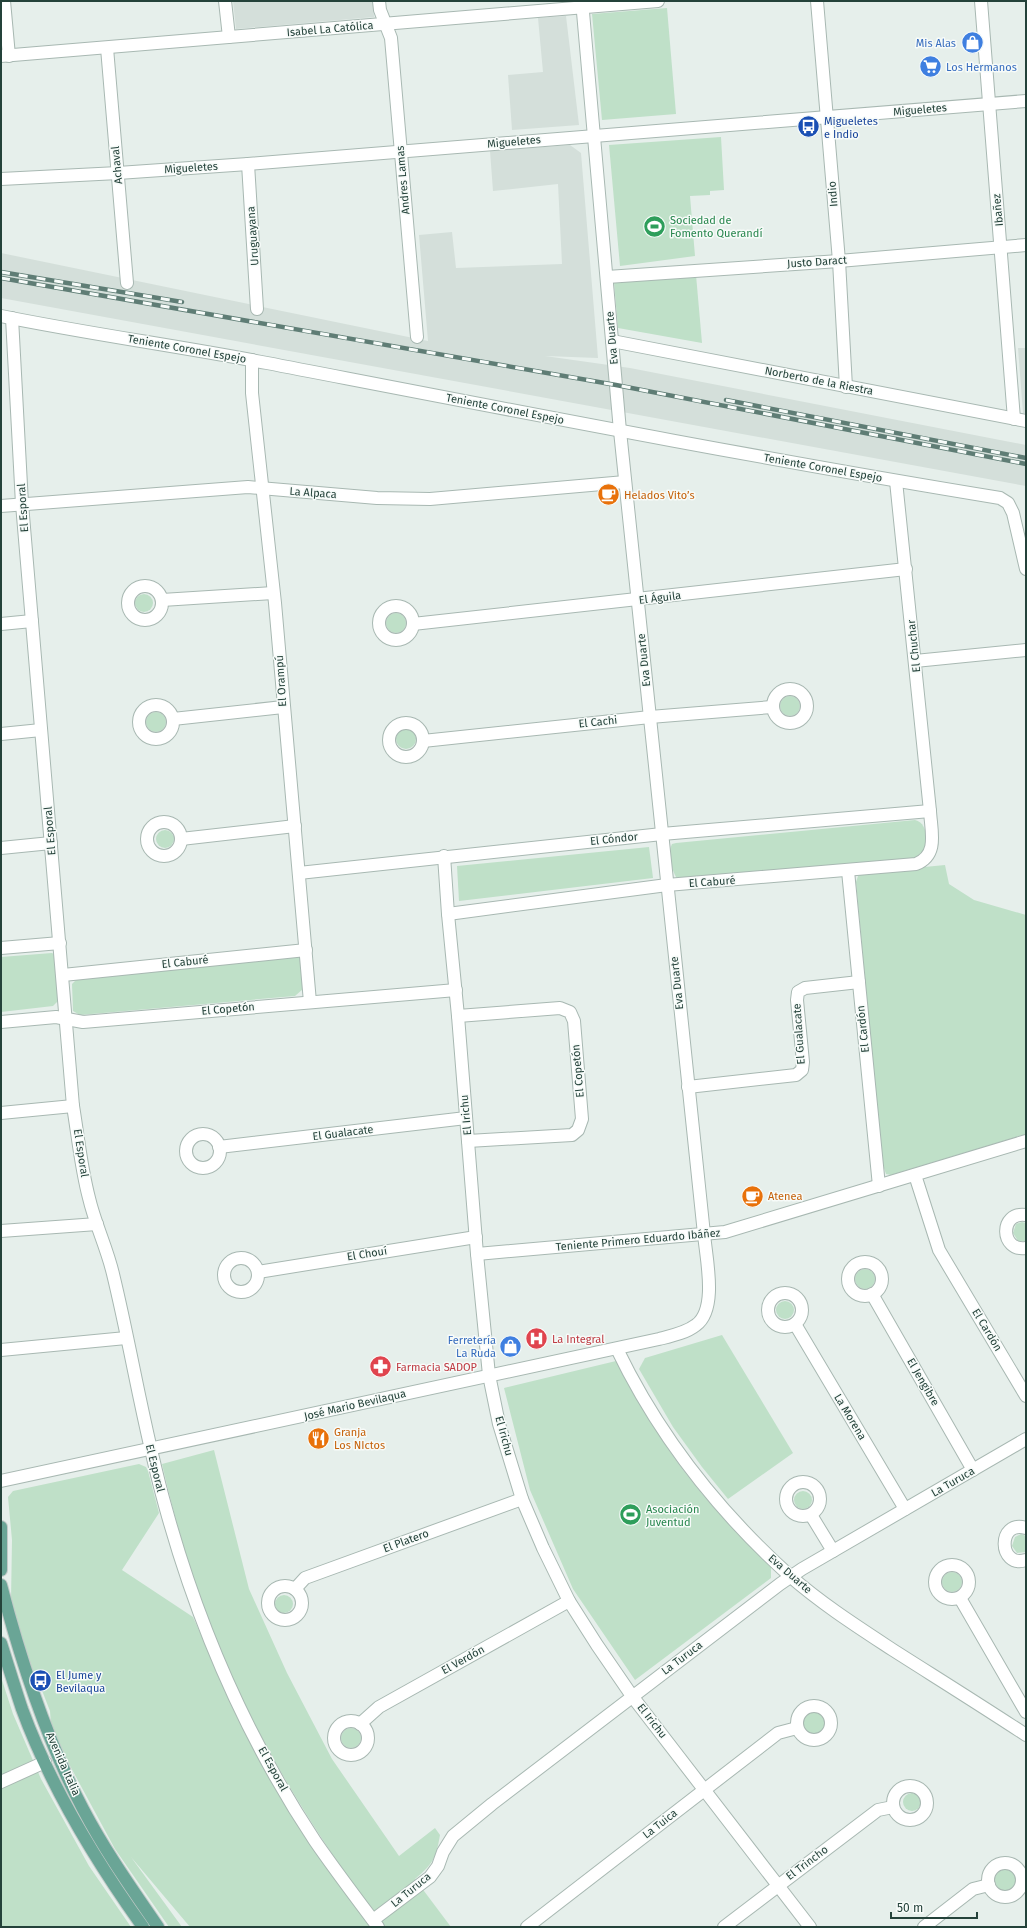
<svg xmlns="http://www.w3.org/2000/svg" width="1027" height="1928" font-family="'Fira Sans',sans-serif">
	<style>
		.built { fill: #d4dfda }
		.green { fill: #bfe0c8 }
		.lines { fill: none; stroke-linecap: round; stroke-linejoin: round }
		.minor-casing { stroke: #a8b8b2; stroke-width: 14 }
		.major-casing { stroke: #c2cac8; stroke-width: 14 }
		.minor { stroke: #fff; stroke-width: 12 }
		.major { stroke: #6aa596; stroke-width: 12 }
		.rail-casing { stroke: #5f7d75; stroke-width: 4.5 }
		.rail { stroke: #f7fbf9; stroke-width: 3; stroke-dasharray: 9; stroke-linecap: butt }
		.labels { text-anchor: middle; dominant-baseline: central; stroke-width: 3; stroke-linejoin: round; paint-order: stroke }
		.street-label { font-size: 11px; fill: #24423a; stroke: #f7fbf9 }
		.shop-label { font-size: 11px; fill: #366cbe; stroke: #f7fbf9; text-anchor: end }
		.transit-label { font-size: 11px; fill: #164399; stroke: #f7fbf9; text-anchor: start }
		.leisure-label { font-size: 11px; fill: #27864d; stroke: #f7fbf9; text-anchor: start }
		.food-label { font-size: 11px; fill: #c56008; stroke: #f7fbf9; text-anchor: start }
		.health-label { font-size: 11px; fill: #be3a42; stroke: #f7fbf9; text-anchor: start }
	</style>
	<rect width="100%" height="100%" fill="#e6efeb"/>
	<g class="built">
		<polygon points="233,1 373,1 374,17 236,29"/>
		<polygon points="566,16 579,125 512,130 508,75 543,72 538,18"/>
		<polygon points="570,145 581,153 598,358 545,356 630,368 1026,445 1026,486 1,298 1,253 428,341 419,235 452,232 456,268 562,264 558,184 493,191 490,151"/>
		<polygon points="1018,348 1026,348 1026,413 1023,413"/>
	</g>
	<g class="green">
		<polygon points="667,8 676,114 602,120 592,14"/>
		<polygon points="721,137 724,190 710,191 710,195 690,196 695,256 620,266 609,145"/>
		<polygon points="696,275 702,343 618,328 614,282"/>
		<circle cx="144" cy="603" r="9"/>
		<circle cx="396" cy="623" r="10"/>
		<circle cx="790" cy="706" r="10"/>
		<circle cx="156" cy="722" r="10"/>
		<circle cx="406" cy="739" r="10"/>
		<path d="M915,820C929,823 927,844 923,855L914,859L678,880C672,872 667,854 672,844L676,843Z"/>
		<circle cx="165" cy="839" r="9"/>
		<polygon points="649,847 653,878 459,901 457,866"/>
		<polygon points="945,865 949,884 974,900 1026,915 1026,1134 891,1175 886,1174 882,1162 856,882 858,876 863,873"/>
		<polygon points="52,953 57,956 61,998 53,1006 1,1012 1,957"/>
		<polygon points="298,956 300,957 303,989 295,996 80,1015 73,1011 72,984 77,979"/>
		<polygon points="1022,1222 1026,1223 1026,1241 1018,1241 1013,1233 1016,1224"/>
		<circle cx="865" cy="1279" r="10"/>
		<circle cx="785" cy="1310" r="9"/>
		<polygon points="722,1335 793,1453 728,1499 702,1467 673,1427 639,1369 645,1358"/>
		<path d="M616,1361C631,1387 646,1413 661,1438C691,1485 730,1528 771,1565V1578L635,1680L573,1589L530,1490L504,1388Z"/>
		<path d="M214,1450L249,1589L287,1673L332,1759L399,1856L435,1828L440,1835C436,1858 433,1864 415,1879L451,1927H384C322,1844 264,1753 223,1657C197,1595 177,1530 162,1464Z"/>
		<polygon points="139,1464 146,1467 148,1471 159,1513 122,1570 193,1617 235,1711 310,1844 370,1927 190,1927 131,1857 182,1927 169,1927 115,1849 69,1764 51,1724 50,1711 36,1675 31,1672 11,1600 12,1540 8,1497 13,1491"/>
		<circle cx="803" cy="1500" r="9"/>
		<polygon points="1021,1534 1026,1536 1026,1552 1017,1553 1012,1546 1015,1537"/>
		<circle cx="952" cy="1582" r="10"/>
		<circle cx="284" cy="1604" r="9"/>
		<polygon points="1,1677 13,1714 41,1779 89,1866 131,1927 1,1927"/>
		<circle cx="814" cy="1723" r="11"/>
		<circle cx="351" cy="1738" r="10"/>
		<circle cx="912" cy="1802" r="9"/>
		<circle cx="1006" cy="1880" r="11"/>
	</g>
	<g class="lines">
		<defs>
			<g id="minor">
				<polyline points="4,1 9,56"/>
				<polyline points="225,1 229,37"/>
				<polyline points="379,1 380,10 391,38 417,337"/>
				<polyline points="817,1 839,261 846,387"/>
				<polyline points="981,1 1014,419"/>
				<polyline points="107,48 127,283"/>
				<polyline points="1,56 658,1"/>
				<polyline points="248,164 257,309"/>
				<polyline points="1,179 118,173 248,164 1026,101"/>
				<polyline points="607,277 839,261 1026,245"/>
				<path d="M1,316C89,334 179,346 267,363C511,410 755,458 1000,498L1008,503L1013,513L1026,569"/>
				<path d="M12,318L22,504L73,1106C78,1136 81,1168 89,1198C95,1224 107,1248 113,1274C132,1352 144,1432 166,1509C198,1625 248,1740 315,1841C335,1870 357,1899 378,1927"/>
				<polyline points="612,341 1026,421"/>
				<polyline points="252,360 252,393 275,603 310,1002"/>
				<polyline points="1,506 248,487 377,498 430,499 625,482"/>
				<circle cx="145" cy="603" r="17"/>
				<polyline points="162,600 273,593"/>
				<circle cx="396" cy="623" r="17"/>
				<polyline points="1,624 32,621"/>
				<polyline points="413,624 906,569"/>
				<polyline points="915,661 1026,650"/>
				<circle cx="790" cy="706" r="17"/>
				<circle cx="156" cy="722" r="17"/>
				<polyline points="173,719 283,707"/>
				<circle cx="406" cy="740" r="17"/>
				<polyline points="1,734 41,730"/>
				<polyline points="423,741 650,717 772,707"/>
				<circle cx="164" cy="839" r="17"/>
				<polyline points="181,839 295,826"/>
				<polyline points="1,848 51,843"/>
				<polyline points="444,856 448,914 458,1016 477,1254 489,1375 499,1424 522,1499 543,1548 569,1601 597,1645 632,1696 810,1927"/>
				<polyline points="848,871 879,1186"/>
				<polyline points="299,873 662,834 930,811"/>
				<path d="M448,914L667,885L916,864C939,855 931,831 930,811L896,481"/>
				<polyline points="1,948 60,943"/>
				<polyline points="63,975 306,950"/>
				<polyline points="458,1016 560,1008 570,1012 574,1021 582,1119 578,1130 572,1135 468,1141"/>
				<polyline points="1,1022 56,1017 83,1022 456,990"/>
				<polyline points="688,1087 796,1075 802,1070 803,1062 797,1000 798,992 805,988 859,982"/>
				<polyline points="1,1113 73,1106"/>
				<circle cx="203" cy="1151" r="17"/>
				<polyline points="219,1147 466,1118"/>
				<polyline points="915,1175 939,1250 1026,1396"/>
				<path d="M1026,1215C999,1211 1000,1252 1026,1248"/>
				<polyline points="1,1231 97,1224"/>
				<polyline points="477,1254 725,1232 1026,1141"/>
				<circle cx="241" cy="1275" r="17"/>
				<circle cx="865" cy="1279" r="17"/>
				<polyline points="258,1272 476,1237"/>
				<circle cx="785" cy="1310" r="17"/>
				<polyline points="872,1294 973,1470"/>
				<polyline points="795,1324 905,1509"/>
				<path d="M617,1349C659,1436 718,1511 790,1576C822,1604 858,1627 893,1650C937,1678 982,1706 1026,1735"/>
				<polyline points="1,1350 126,1338"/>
				<path d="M1,1481L659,1339C671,1336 686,1333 696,1325C718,1309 706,1258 704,1234L620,431L582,1"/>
				<circle cx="803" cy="1499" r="17"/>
				<polyline points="811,1515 833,1551"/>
				<path d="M1026,1528C997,1519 998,1569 1026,1560"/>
				<circle cx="952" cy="1582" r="17"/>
				<circle cx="285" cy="1603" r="17"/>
				<polyline points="295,1589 305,1578 522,1499"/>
				<polyline points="960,1598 1026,1712"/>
				<circle cx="814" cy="1723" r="17"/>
				<circle cx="351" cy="1738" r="17"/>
				<polyline points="360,1724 379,1707 569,1601"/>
				<polyline points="1,1782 45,1762"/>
				<circle cx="910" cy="1803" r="17"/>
				<circle cx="1005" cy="1880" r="17"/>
				<polyline points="373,1920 430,1877 438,1866 443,1852 453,1836 492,1804 780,1584 802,1569 1026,1439"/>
				<polyline points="527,1927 778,1733 797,1728"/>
				<polyline points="724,1927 878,1810 893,1807"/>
				<polyline points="924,1927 973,1889 989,1885"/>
			</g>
			<g id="major">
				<polyline points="1,1527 1,1570"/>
				<path d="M1,1585C21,1662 46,1739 83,1809C105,1851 132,1889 158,1927"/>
				<path d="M1,1643C8,1665 15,1688 22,1709C51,1788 95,1860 143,1927"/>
			</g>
		</defs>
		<use href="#minor" class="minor-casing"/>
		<use href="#major" class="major-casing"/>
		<use href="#minor" class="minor"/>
		<use href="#major" class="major"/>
		<defs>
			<g id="rail">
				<polyline points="1,272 182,302"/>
				<polyline points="1,278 616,385 1026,464"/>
				<polyline points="726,400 1026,458"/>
			</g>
		</defs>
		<use href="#rail" class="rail-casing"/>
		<use href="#rail" class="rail"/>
	</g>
	<defs>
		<symbol id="shop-disc" viewBox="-11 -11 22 22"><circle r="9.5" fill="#3f7fe0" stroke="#f7fbf9"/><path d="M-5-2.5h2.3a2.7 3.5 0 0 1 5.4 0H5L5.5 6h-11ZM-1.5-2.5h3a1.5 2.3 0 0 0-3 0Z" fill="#fff"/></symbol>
		<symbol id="supermarket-disc" viewBox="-11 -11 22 22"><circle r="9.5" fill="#3f7fe0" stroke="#f7fbf9"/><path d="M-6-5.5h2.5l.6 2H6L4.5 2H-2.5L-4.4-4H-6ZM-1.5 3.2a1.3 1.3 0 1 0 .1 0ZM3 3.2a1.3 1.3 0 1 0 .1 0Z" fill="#fff"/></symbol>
		<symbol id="bus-disc" viewBox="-11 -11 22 22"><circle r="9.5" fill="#1a4fb4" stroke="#f7fbf9"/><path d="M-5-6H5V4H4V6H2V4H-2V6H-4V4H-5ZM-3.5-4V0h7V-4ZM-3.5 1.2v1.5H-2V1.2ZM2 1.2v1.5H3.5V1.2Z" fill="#fff"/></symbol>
		<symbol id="stadium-disc" viewBox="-11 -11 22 22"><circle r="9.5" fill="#2e9e5b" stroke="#f7fbf9"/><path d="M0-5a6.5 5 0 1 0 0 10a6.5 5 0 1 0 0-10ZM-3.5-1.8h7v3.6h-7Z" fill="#fff"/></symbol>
		<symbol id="cafe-disc" viewBox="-11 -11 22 22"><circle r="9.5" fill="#e8710a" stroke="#f7fbf9"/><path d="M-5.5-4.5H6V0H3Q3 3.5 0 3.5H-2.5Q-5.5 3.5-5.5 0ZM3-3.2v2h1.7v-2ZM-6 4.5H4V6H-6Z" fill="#fff"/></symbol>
		<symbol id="hospital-disc" viewBox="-11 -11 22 22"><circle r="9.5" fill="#e0444e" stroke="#f7fbf9"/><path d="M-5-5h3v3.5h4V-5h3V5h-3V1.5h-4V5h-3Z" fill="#fff"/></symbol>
		<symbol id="pharmacy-disc" viewBox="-11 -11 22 22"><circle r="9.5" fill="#e0444e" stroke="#f7fbf9"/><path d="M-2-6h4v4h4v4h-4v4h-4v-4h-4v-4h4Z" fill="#fff"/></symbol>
		<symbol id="restaurant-disc" viewBox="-11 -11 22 22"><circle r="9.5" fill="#e8710a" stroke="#f7fbf9"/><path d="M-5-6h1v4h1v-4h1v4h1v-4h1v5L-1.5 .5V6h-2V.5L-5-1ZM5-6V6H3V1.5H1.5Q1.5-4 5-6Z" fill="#fff"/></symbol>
	</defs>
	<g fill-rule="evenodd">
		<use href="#shop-disc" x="960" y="30" width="25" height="25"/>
		<use href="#supermarket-disc" x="918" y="54" width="25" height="25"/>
		<use href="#bus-disc" x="796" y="114" width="25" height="25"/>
		<use href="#stadium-disc" x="642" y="214" width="25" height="25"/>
		<use href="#cafe-disc" x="596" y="482" width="25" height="25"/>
		<use href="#cafe-disc" x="740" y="1184" width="25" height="25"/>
		<use href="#hospital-disc" x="524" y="1326" width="25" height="25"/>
		<use href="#shop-disc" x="498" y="1334" width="25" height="25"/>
		<use href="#pharmacy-disc" x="368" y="1354" width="25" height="25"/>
		<use href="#restaurant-disc" x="306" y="1426" width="25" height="25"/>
		<use href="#stadium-disc" x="618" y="1502" width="25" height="25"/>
		<use href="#bus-disc" x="28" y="1668" width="25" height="25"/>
	</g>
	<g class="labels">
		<g class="street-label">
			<text transform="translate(330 29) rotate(-5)">Isabel La Católica</text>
			<text transform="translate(920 110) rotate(-5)">Migueletes</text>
			<text transform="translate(514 142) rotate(-5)">Migueletes</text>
			<text transform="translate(117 165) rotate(-95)">Achaval</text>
			<text transform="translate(191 168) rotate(-4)">Migueletes</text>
			<text transform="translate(403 180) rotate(-95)">Andres Lamas</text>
			<text transform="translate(833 194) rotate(-95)">Indio</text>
			<text transform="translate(998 210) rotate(-95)">Ibañez</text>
			<text transform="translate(253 236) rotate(-94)">Uruguayana</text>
			<text transform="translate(817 262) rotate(-4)">Justo Daract</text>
			<text transform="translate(612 338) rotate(-95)">Eva Duarte</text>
			<text transform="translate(187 349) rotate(10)">Teniente Coronel Espejo</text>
			<text transform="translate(819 381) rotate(11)">Norberto de la Riestra</text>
			<text transform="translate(505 409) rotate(11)">Teniente Coronel Espejo</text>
			<text transform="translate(823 468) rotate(10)">Teniente Coronel Espejo</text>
			<text transform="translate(313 493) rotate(4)">La Alpaca</text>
			<text transform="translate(23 508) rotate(-94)">El Esporal</text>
			<text transform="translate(660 598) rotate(-7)">El Águila</text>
			<text transform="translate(914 646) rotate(-96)">El Chuchar</text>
			<text transform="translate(644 660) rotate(-96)">Eva Duarte</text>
			<text transform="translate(281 681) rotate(-94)">El Orampú</text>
			<text transform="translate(598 722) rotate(-6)">El Cachi</text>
			<text transform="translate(50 831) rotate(-95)">El Esporal</text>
			<text transform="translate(614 839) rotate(-6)">El Cóndor</text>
			<text transform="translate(712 882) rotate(-4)">El Caburé</text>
			<text transform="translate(185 962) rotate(-6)">El Caburé</text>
			<text transform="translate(677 983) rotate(-96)">Eva Duarte</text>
			<text transform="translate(228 1009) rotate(-5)">El Copetón</text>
			<text transform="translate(863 1029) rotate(-96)">El Cardón</text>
			<text transform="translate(799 1034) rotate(-94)">El Gualacate</text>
			<text transform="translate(578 1071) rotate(-95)">El Copetón</text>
			<text transform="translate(466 1115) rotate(-95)">El Irichu</text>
			<text transform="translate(343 1133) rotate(-7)">El Gualacate</text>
			<text transform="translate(81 1153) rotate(81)">El Esporal</text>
			<text transform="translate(638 1240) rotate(-5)">Teniente Primero Eduardo Ibáñez</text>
			<text transform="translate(367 1254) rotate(-9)">El Chouí</text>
			<text transform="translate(987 1330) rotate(59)">El Cardón</text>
			<text transform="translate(923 1382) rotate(60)">El Jengibre</text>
			<text transform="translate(355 1405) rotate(-13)">José Mario Bevilaqua</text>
			<text transform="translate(850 1417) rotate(59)">La Morena</text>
			<text transform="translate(504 1436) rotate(75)">El Irichu</text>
			<text transform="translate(155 1468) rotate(76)">El Esporal</text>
			<text transform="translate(953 1482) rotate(-30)">La Turuca</text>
			<text transform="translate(406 1541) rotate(-20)">El Platero</text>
			<text transform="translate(790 1574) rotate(41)">Eva Duarte</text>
			<text transform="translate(682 1658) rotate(-37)">La Turuca</text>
			<text transform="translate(463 1660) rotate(-29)">El Verdón</text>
			<text transform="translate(652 1721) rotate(52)">El Irichu</text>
			<text transform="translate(63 1764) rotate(66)">Avenida Italia</text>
			<text transform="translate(273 1769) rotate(61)">El Esporal</text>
			<text transform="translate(660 1824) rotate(-38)">La Tuica</text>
			<text transform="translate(807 1863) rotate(-37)">El Trincho</text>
			<text transform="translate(411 1890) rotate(-39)">La Turuca</text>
		</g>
		<g class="shop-label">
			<text x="956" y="43">Mis Alas</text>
			<text x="946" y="67" text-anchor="start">Los Hermanos</text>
			<text x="496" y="1340">Ferretería<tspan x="496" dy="13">La Ruda</tspan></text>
		</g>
		<g class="transit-label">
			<text x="824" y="121">Migueletes<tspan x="824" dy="13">e Indio</tspan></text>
			<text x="56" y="1675">El Jume y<tspan x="56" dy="13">Bevilaqua</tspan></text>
		</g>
		<g class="leisure-label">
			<text x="670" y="220">Sociedad de<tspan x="670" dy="13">Fomento Querandí</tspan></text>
			<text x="646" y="1509">Asociación<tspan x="646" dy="13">Juventud</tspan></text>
		</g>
		<g class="food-label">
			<text x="624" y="495">Helados Vito’s</text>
			<text x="768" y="1196">Atenea</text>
			<text x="334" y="1432">Granja<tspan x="334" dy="13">Los NIctos</tspan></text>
		</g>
		<g class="health-label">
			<text x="552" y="1339">La Integral</text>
			<text x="396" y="1367">Farmacia SADOP</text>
		</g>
	</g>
	<rect width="1027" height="1928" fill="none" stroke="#24423a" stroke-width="4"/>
	<path d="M891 1912v6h86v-6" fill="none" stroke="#24423a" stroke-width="2"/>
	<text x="897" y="1912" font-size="12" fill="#24423a" stroke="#f7fbf9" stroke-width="3" paint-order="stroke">50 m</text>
</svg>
